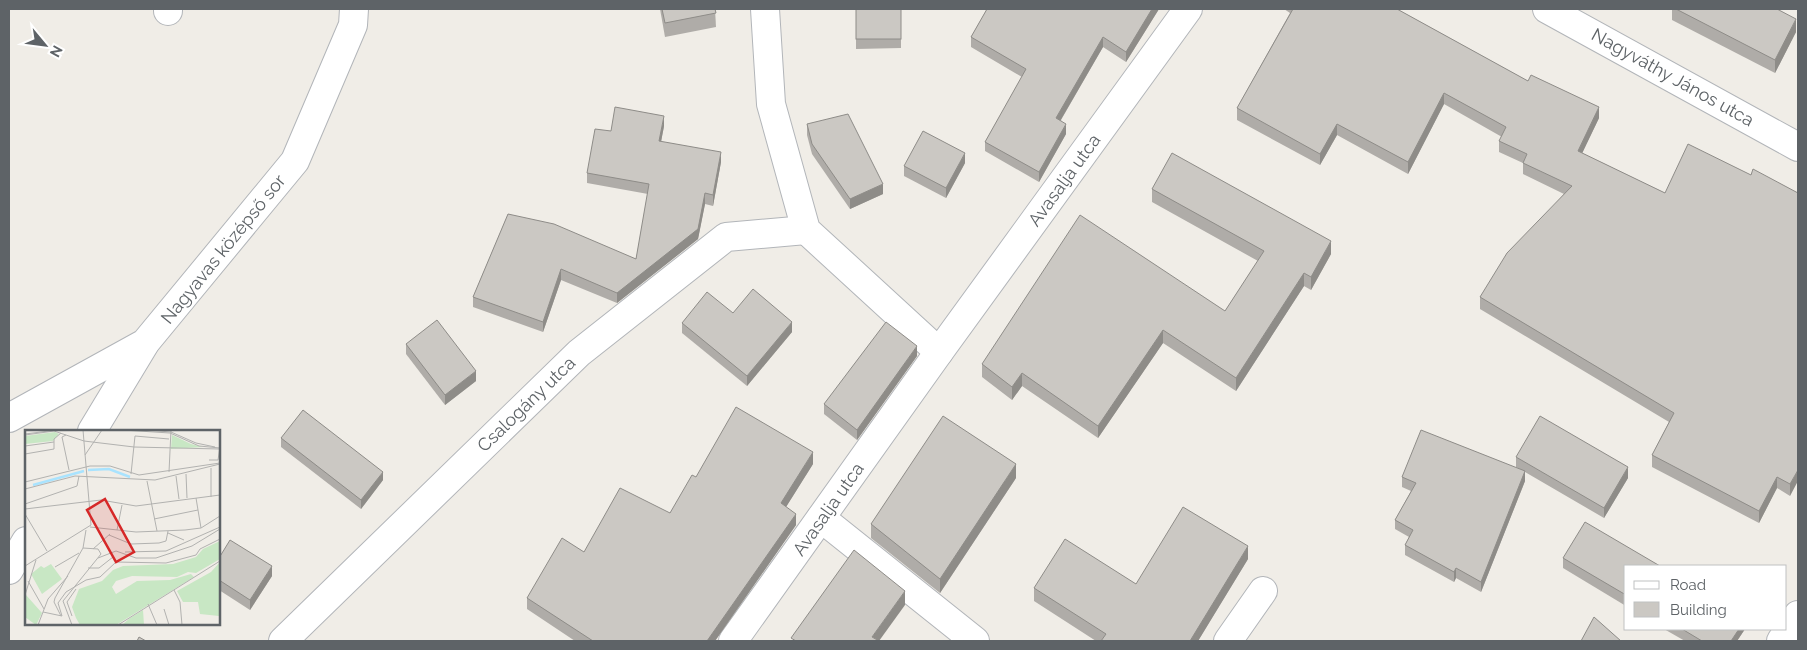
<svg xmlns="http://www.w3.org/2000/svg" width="1807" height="650" font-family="Raleway,sans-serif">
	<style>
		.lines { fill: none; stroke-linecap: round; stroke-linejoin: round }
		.minor-casing { stroke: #b2b5b9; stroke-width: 30 }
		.minor { stroke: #fff; stroke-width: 28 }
		.wall { fill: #afaca8 }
		.shaded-wall { fill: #8e8c88 }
		.building { fill: #cbc8c3; stroke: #8e8c88 }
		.labels { text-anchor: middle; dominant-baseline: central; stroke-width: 4.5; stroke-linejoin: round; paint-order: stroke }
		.street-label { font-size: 18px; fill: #5e6367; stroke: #fff }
		.inset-river { fill: none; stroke: #a9e3fe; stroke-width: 2.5 }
		.inset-road { fill: none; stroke: #b2b2b0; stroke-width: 1 }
		.view { fill: #d62828; fill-opacity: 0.15; stroke: #d62828; stroke-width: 2.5 }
		.inset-edge { fill: none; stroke: #5e6367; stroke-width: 2.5 }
	</style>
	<rect width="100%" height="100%" fill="#f0ede7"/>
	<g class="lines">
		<defs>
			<g id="minor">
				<polyline points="168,9 168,11"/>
				<polyline points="765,9 771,104 806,230 939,352"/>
				<polyline points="1547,9 1798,147"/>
				<polyline points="9,418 145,343 295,161 353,25 354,9"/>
				<polyline points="92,431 144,345"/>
				<polyline points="821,518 975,641"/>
				<polyline points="9,570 26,541"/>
				<polyline points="283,641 579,353 726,237 806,230"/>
				<polyline points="733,641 939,352 1188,9"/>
				<polyline points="1228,641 1263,591"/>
				<polyline points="1781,641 1798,615"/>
			</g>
		</defs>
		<use href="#minor" class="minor-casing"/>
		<use href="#minor" class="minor"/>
	</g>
	<g class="wall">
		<polygon points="660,9 715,9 716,27 665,37"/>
		<polygon points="856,9 1159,9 1126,62 1103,47 1061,120 1066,134 1039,182 985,151 985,142 1022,77 971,47 971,37 987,9 901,9 901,48 856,49"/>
		<polygon points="1284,9 1397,9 1528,81 1599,118 1582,153 1665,193 1751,175 1798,193 1790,496 1777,488 1759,523 1652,467 1652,455 1669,422 1480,309 1480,297 1564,194 1523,174 1523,163 1499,152 1499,141 1502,137 1444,104 1408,174 1337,135 1320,165 1237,120 1237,108 1290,13"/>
		<polygon points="1672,9 1777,9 1796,32 1775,73 1672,20"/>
		<polygon points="807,124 883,194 850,209 812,154 807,135"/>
		<polygon points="664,126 661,142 721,162 713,206 705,204 698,239 617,303 561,280 543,332 473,307 473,297 508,214 636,259 648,194 587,183 587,173"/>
		<polygon points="965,163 946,198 904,176 904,166"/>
		<polygon points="1152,189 1331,254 1311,290 1304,286 1236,391 1163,343 1098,438 1022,386 1012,400 982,377 982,364 1225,311 1258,261 1152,202"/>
		<polygon points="733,313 792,332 747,386 682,333 682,323"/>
		<polygon points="406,344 476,381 445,405 406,354"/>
		<polygon points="917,356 857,440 824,414 824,404"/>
		<polygon points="281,438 383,480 361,509 281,447"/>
		<polygon points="1516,457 1628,478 1604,518 1525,472 1525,481 1481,592 1456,578 1454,582 1405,555 1405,545 1409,537 1395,529 1395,520 1411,491 1402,487 1402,477 1523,471 1516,467"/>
		<polygon points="813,464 786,507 796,525 715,641 575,641 527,609 527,598 584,552 670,513 696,477"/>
		<polygon points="1016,478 940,593 871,538 871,524"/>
		<polygon points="219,558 272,576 250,610 219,590"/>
		<polygon points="1563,558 1626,566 1626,606 1563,568"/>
		<polygon points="1248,559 1198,641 1096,641 1034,601 1034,588 1136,584"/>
		<polygon points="1664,629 1745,629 1737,641 1685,641"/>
	</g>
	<g class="shaded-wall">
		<polygon points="1152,9 1159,9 1126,62 1126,52"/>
		<polygon points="1796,19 1796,32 1775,73 1775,60"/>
		<polygon points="1103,37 1103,47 1056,128 1056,118"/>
		<polygon points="1444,93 1444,104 1408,174 1408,162"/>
		<polygon points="1599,107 1599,118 1578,162 1578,151"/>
		<polygon points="664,116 664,126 659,152 659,141"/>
		<polygon points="1066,124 1066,134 1039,182 1039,172"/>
		<polygon points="1337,124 1337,135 1320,165 1320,154"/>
		<polygon points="721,152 721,162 713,206 713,195"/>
		<polygon points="965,153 965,163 946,198 946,188"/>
		<polygon points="883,184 883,194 850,209 850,199"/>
		<polygon points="705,193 705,204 698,239 617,303 617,293"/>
		<polygon points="1331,241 1331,254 1311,290 1311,277"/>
		<polygon points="561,269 561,280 543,332 543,322"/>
		<polygon points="1304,273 1304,286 1236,391 1236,378"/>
		<polygon points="792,322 792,332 747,386 747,376"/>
		<polygon points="1163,330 1163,343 1098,438 1098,426"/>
		<polygon points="917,346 917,356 857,440 857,430"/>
		<polygon points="476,371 476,381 445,405 445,395"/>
		<polygon points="1022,373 1022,386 1012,400 1012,387"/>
		<polygon points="813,452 813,464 781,515 781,503"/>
		<polygon points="1016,464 1016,478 940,593 940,579"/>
		<polygon points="1628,467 1628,478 1604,518 1604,508"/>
		<polygon points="1798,470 1798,481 1790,496 1790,484"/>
		<polygon points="1525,471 1525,481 1481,592 1481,582"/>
		<polygon points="383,472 383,480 361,509 361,500"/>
		<polygon points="1777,477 1777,488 1759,523 1759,511"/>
		<polygon points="796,514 796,525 715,641 707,641"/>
		<polygon points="1248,546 1248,559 1198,641 1190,641"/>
		<polygon points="272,566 272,576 250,610 250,600"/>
		<polygon points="1456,568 1456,578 1454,582 1454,572"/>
		<polygon points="905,591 905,605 879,641 872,637"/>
		<polygon points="1739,629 1745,629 1737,641 1731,641"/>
	</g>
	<g class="building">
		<polygon points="662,9 715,9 716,13 665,23"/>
		<rect x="856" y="9" width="45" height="30"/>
		<polygon points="987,9 1152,9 1126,52 1103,37 1056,118 1066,124 1039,172 985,142 1026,69 971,37"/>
		<polygon points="1293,9 1397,9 1528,81 1531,75 1599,107 1578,151 1665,193 1688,144 1751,175 1753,169 1798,193 1798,470 1790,484 1777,477 1759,511 1652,455 1674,413 1480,297 1507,253 1572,186 1523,163 1527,154 1499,141 1506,127 1444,93 1408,162 1337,124 1320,154 1237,108"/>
		<polygon points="1676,9 1777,9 1796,19 1775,60"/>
		<polygon points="615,107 664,116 659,141 721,152 713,195 705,193 698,229 617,293 561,269 543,322 473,297 508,214 554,224 636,259 649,184 587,173 595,129 611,131"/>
		<polygon points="848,114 883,184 850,199 812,144 807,124"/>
		<polygon points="923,131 965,153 946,188 904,166"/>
		<polygon points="1172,153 1331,241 1311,277 1304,273 1236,378 1163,330 1098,426 1022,373 1012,387 982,364 1080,215 1225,311 1264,251 1152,189"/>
		<polygon points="753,289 792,322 747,376 682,323 707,292 733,313"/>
		<polygon points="437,320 476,371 445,395 406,344"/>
		<polygon points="886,322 917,346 857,430 824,404"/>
		<polygon points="736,407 813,452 781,503 796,514 707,641 593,641 527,598 562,538 584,552 620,488 670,513 692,475 696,477"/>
		<polygon points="303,410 383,472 361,500 281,438"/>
		<polygon points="943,416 1016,464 940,579 871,524"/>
		<polygon points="1540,416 1628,467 1604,508 1516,457"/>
		<polygon points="1421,430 1525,471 1481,582 1456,568 1454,572 1405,545 1413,530 1395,520 1416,483 1402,477"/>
		<polygon points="1183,507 1248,546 1190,641 1101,641 1106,634 1034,588 1065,539 1136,584"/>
		<polygon points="1585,522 1660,566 1626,566 1626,595 1563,558"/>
		<polygon points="230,540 272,566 250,600 219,580 219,558"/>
		<polygon points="854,550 905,591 872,637 879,641 796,641 791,638"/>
		<polygon points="1594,617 1621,641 1581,641"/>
		<polygon points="1682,629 1739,629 1731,641 1702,641"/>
		<polygon points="139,637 146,641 137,641"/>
	</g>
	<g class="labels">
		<g class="street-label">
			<text transform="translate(1673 77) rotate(29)">Nagyváthy János utca</text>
			<text transform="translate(1064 180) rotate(-54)">Avasalja utca</text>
			<text transform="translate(223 249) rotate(-51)">Nagyavas középső sor</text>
			<text transform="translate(526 404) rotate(-44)">Csalogány utca</text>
			<text transform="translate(828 509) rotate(-55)">Avasalja utca</text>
		</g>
	</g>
	<g transform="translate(25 430)">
		<rect width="195" height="195" fill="#f0ede7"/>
		<path d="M30,2L34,4L28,11L0,14V6ZM147,5L166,14L178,17L146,19ZM195,111V129L171,143L163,142L152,147L107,146L91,151L87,157L91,164L112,151L145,150L166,144L169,147L91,195H55L51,188L47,177L54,159L77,151L88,140L98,136L148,134L171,127L178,119ZM195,132V190L194,186L175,184L173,172H158L152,161L186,142ZM26,134L37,149L17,164L6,144L16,136L19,138ZM1,165L17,183L11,195L0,187ZM118,180L119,195H97L105,188Z" fill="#c8e7c4"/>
		<path class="inset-river" d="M63,40L84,39L105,47M8,55L59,41"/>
		<path class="inset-road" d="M98,0L145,3L174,16L195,18M121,0L146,2L171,13L190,17M0,4L32,0M0,5L29,1L59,11L109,17L195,19M41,5L37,7L44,40M0,16L29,12M0,24L29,19V9L36,3M60,25L77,0M184,30H193L195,17M186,38V67M144,42L146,0M106,44L110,6L144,9M161,44L162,68M151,46L154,69M122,51L132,101M0,52L65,36H85L114,45L195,33M0,59L50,46L130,50L195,34M171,68L176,98M0,74L52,56L54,46M0,79L76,70L111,76L195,65M0,84L22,121M129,89L173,80M65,97L111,102L160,100L176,98L195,86M92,100L97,75M143,103L159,110M84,105L106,114L134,113L141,111L143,101M68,119L85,104M100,122L141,121L195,97M73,128L91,121L111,128H131L167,116L195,99M0,136L66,95L58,0M30,137L54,123M63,138H74L88,127M3,151L19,179M149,160L155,172L157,195M0,165L11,130M123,174L132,195M139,179L144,195M18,182L37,186M36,186L29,172L30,168L58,118M37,186L33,173L41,162L61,150L75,147L91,132L141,133L171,125L175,119L195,109M47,186L42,172L51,159M13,195L23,169L43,146M47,195L38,171L76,124L73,119L58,118L61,100M93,195L195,131"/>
		<path class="view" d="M80,69L109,122L91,132L62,80Z"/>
		<rect width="195" height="195" class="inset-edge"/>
	</g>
	<rect width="1807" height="650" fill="none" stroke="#5e6367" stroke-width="20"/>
	<rect x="1624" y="565" width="162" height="65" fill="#ffffff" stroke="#bfc1c2"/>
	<rect x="1634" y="581" width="25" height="8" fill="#ffffff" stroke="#bfc1c2"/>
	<text x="1670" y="590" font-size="15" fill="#5e6367">Road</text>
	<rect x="1634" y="602" width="25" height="15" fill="#cbc8c3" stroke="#bfc1c2"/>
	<text x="1670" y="615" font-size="15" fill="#5e6367">Building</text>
	<g transform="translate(45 45) rotate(119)" stroke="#ffffff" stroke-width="4" paint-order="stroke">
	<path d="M0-4L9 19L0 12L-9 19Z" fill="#5e6367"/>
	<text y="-8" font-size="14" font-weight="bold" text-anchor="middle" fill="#5e6367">N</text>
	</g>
</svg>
